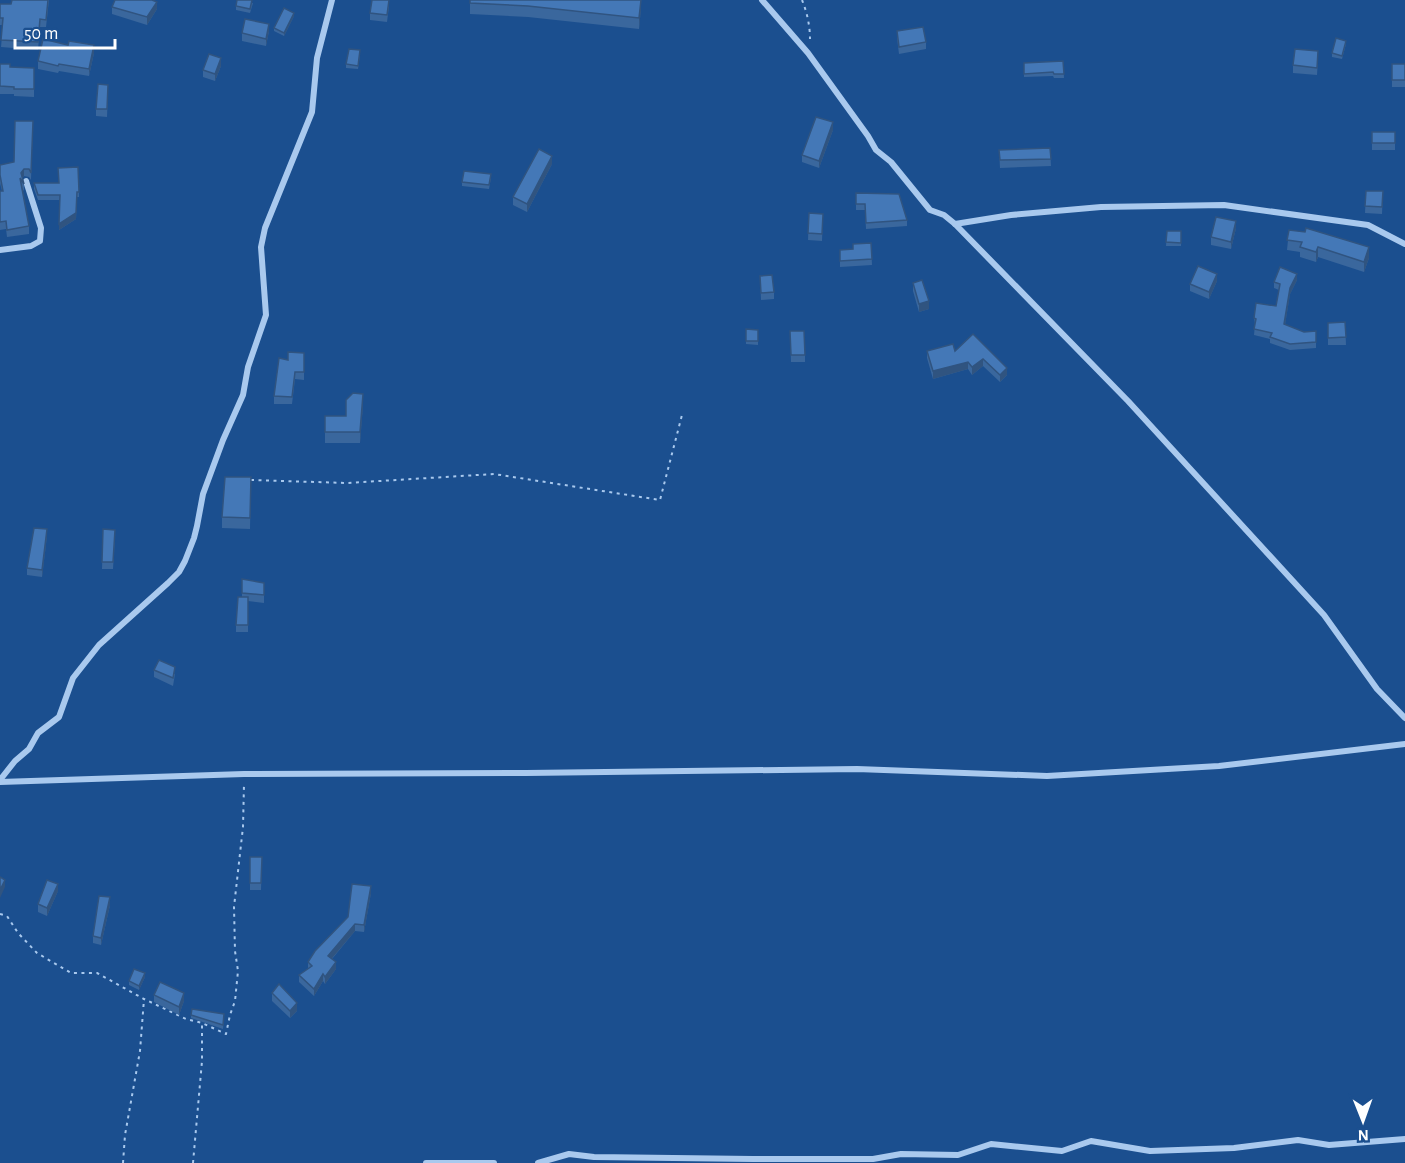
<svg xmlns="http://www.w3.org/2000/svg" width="1405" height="1163" font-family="'Alegreya Sans',sans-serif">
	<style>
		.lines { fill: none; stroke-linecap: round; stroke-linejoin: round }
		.path { stroke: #a9c9ee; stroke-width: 2; stroke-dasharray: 3 4.5; stroke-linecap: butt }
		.street { stroke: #a9c9ee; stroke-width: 6 }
		.wall { fill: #3a679d }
		.shaded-wall { fill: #305480 }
		.building { fill: #4478b7; stroke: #305480; stroke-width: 1.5 }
	</style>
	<rect width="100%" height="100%" fill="#1b4f8f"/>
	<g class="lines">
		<g class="path">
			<path d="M802,0C807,12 810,26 810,39"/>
			<polyline points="251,480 347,483 494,474 660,500 682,415"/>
			<polyline points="0,914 7,916 18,933 37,953 71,973 97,973 144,999 186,1019 202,1023 226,1034 230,1015 235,1001 238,971 235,951 234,907 243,827 244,784"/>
			<polyline points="123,1163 125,1135 140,1051 144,999"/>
			<polyline points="193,1163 202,1061 202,1023"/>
		</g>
		<g class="street">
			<polyline points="762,0 808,53 868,136 876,150 891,162 930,210 944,215 955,224 1128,401 1324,615 1377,689 1405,718"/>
			<polyline points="955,224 1011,215 1101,207 1224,205 1368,225 1405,244"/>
			<polyline points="0,250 31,246 40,241 41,228 26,181"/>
			<polyline points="0,780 15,761 29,749 38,733 59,717 73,678 99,645 168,583 179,572 185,561 194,538 197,526 203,494 223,440 243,395 248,367 266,315 261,247 265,228 312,112 317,58 332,0"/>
			<polyline points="0,782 244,774 526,773 857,769 1047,776 1219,766 1405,744"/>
			<polyline points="426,1163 494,1163"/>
			<polyline points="538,1163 569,1154 594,1157 753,1159 873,1159 901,1154 958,1155 991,1144 1062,1151 1091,1141 1150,1151 1234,1148 1298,1140 1329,1145 1405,1139"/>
		</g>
	</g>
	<g class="wall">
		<polygon points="49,0 46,27 40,27 38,50 1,47 3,25 0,25 0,4 11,4"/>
		<polygon points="470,0 641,8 639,29 528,17 470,14"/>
		<polygon points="253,3 250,13 236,10 236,6"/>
		<polygon points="389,6 387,22 370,20 370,13"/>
		<polygon points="112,7 157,9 147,25 112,14"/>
		<polygon points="294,16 284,36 274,31 274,28"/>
		<polygon points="269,31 266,46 242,41 242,33"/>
		<polygon points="897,31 926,42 926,49 899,54 897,38"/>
		<polygon points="1346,44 1342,59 1332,57 1332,53"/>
		<polygon points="94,53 89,76 59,71 58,73 38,69 38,61"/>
		<polygon points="360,54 358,69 346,68 346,64"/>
		<polygon points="1318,58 1317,75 1293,73 1293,65"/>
		<polygon points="1063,61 1064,78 1054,78 1053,76 1024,77 1024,63"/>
		<polygon points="0,64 10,67 34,68 34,97 14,96 14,94 0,94"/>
		<rect x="1392" y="64" width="13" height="23"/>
		<polygon points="221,66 215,81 203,77 203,70"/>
		<polygon points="108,92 107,117 96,116 96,109"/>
		<polygon points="33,121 31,180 29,177 24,176 22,178 24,184 24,191 22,188 29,226 29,234 7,237 6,229 0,230 0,191 2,191 0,183 0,165 14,162"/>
		<polygon points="833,130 819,168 802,162 802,155"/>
		<rect x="1372" y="132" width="23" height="18"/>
		<polygon points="1050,148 1051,166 1000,168 999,150"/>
		<polygon points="552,164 527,212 513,205 513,197"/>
		<polygon points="78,167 79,197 77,197 76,219 59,230 60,200 38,200 34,189 34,183 59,183"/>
		<polygon points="491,178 489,189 462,186 462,182"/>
		<polygon points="1366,191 1383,191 1382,214 1365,213"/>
		<polygon points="856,193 907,220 907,226 866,229 865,210 856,210"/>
		<polygon points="809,213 823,214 822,241 808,240"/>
		<polygon points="1236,228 1231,249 1211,245 1211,237"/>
		<polygon points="1289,230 1369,258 1364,272 1318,257 1316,262 1300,257 1300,252 1287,250"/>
		<polygon points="1167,231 1181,231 1181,246 1166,246"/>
		<polygon points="871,243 872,265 840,267 840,250 853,249"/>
		<polygon points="760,276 774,292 774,299 761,300"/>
		<polygon points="1297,280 1290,294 1285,325 1316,342 1316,348 1290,350 1270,343 1270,339 1254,335 1255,324 1254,318 1276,306 1279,290 1274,288 1274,282"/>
		<polygon points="1217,281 1209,299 1190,291 1190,284"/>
		<polygon points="913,283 929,309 919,312 913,291"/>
		<polygon points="1345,322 1346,345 1328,345 1328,323"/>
		<polygon points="746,329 758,330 758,345 746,344"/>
		<polygon points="790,331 805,355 805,362 791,362"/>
		<polygon points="973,334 1007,375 1000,382 983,366 972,375 968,369 933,379 927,358 927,351 955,351"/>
		<polygon points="304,353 304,380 295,379 292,404 274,404 274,396 288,360"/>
		<polygon points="363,405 360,443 325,443 325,416 346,416"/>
		<polygon points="251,477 250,529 222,528 222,517"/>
		<polygon points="103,529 115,537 113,569 102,569"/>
		<polygon points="47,536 42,577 27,575 27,568"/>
		<polygon points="242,579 264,583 264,603 248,601 248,632 236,632 236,625 242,597"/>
		<polygon points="154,670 175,674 173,686 154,677"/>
		<polygon points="250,857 262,857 261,890 250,890"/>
		<polygon points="58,891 47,916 38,912 38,904"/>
		<polygon points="371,893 364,932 355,931 332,959 336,969 325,984 323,981 314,996 299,982 299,975 308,969 308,962"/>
		<polygon points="110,905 101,945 93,943 93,936"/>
		<polygon points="145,977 139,990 129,985 129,981"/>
		<polygon points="272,993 297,1011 290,1018 272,1001"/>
		<polygon points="154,995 184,1001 179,1015 154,1002"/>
		<polygon points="191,1015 224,1017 223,1029 191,1018"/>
	</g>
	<g class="shaded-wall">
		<polygon points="641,0 641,8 639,29 639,18"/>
		<polygon points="157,2 157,9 147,25 147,17"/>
		<polygon points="294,13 294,16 284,36 284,33"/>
		<polygon points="269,24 269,31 266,46 266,39"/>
		<polygon points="94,45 94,53 89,76 89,69"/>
		<polygon points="221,58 221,66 215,81 215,74"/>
		<polygon points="833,122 833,130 819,168 819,161"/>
		<polygon points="552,156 552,164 527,212 527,204"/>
		<polygon points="24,169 24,176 21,180 21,173"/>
		<polygon points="77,197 76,219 59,230 59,224"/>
		<polygon points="1236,221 1236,228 1231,249 1231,242"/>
		<polygon points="1318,247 1318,257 1316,262 1316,252"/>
		<polygon points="1369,247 1369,258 1364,272 1364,262"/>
		<polygon points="1217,274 1217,281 1209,299 1209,292"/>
		<polygon points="1297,274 1297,280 1290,294 1284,331 1284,324 1290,288"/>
		<polygon points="929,301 929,309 919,312 919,304"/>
		<polygon points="983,359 983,366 972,375 972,367"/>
		<polygon points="968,362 968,369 933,379 933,371"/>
		<polygon points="1007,368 1007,375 1000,382 1000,375"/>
		<polygon points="363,394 363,405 360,443 360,432"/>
		<polygon points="47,529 47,536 42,577 42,570"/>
		<polygon points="5,880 5,887 0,898 0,890"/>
		<polygon points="58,884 58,891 47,916 47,908"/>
		<polygon points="371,886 371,893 364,932 364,925"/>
		<polygon points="110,897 110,905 101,945 101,938"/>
		<polygon points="355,924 355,931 328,963 328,956"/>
		<polygon points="336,962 336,969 325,984 325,977"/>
		<polygon points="145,973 145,977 139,990 139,986"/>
		<polygon points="323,974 323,981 314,996 314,989"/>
		<polygon points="184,993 184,1001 179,1015 179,1007"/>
		<polygon points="297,1003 297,1011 290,1018 290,1011"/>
	</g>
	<g class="building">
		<polygon points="12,0 48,0 46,20 40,19 38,42 1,40 3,18 0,18 0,4 11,4"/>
		<polygon points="115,0 152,0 157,2 147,17 112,7"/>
		<polygon points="237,0 252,0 250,9 236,6"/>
		<polygon points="372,0 389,0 387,15 370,13"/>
		<polygon points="470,0 641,0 639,18 528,6 470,3"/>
		<polygon points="284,8 294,13 284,33 274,28"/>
		<polygon points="245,19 269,24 266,39 242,33"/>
		<polygon points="923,27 926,42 899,47 897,31"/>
		<polygon points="1336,38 1346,41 1342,56 1332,53"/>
		<polygon points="43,39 68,45 69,41 94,45 89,69 59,64 58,66 38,61"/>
		<polygon points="349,49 360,50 358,66 346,64"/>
		<polygon points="1295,49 1318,51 1317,68 1293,65"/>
		<polygon points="209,54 221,58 215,74 203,70"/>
		<polygon points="1063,61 1064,74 1054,74 1053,72 1024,74 1024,63"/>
		<polygon points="0,64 10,64 10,67 34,68 34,89 14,89 14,87 0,86"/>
		<rect x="1392" y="64" width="13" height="16"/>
		<polygon points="98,84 108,85 107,109 96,109"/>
		<polygon points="816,117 833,122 819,161 802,155"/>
		<polygon points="15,121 33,121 31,173 29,169 24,169 21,173 24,184 20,178 29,226 7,230 6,221 0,222 0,191 3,191 0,175 0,165 14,162"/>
		<rect x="1372" y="132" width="23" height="11"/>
		<polygon points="1050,148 1051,159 1000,160 999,150"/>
		<polygon points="539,149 552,156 527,204 513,197"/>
		<polygon points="78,167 79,192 77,192 76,213 59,224 60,195 38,195 34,183 59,183 58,168"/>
		<polygon points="464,171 491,174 489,185 462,182"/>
		<polygon points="1366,191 1383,191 1382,207 1365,206"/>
		<polygon points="856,193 899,194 907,220 866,223 865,204 856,204"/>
		<polygon points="809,213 823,214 822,234 808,233"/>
		<polygon points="1216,217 1236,221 1231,242 1211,237"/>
		<polygon points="1306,228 1369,247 1364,262 1318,247 1316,252 1300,247 1302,242 1287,240 1289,230 1305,232"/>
		<polygon points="1167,231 1181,231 1181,243 1166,242"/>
		<polygon points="871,243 872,259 840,261 840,250 853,249 853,244"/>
		<polygon points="1198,266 1217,274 1209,292 1190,284"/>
		<polygon points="1280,267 1297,274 1290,288 1284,324 1304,332 1316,331 1316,342 1290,344 1270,337 1272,333 1254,329 1256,319 1254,318 1256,303 1276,306 1280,284 1274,282"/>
		<polygon points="772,275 774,292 761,293 760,276"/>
		<polygon points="922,280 929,301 919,304 913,283"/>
		<polygon points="1345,322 1346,337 1328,338 1328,323"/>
		<polygon points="746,329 758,330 758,341 746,341"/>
		<polygon points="790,331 804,331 805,355 791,355"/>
		<polygon points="973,334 1007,368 1000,375 983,359 972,367 968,362 933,371 927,351 953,344 955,351"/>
		<polygon points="288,352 304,353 304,372 295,372 292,397 274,396 279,358 288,360"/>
		<polygon points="353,393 363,394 360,432 325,432 325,416 346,416 346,400"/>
		<polygon points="225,477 251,477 250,518 222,517"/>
		<polygon points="34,528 47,529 42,570 27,568"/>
		<polygon points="103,529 115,530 113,562 102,562"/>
		<polygon points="242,579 264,583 264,595 242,593"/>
		<polygon points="238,597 248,597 248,625 236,625"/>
		<polygon points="159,660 175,667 173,678 154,670"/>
		<polygon points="250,857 262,857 261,883 250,883"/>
		<polygon points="0,877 5,880 0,890"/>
		<polygon points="47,880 58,884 47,908 38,904"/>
		<polygon points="352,884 371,886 364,925 355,924 328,956 336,962 325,977 323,974 314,989 299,975 312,966 308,962 315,951 348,917"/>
		<polygon points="99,896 110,897 101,938 93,936"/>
		<polygon points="134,969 145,973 139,986 129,981"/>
		<polygon points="160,982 184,993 179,1007 154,995"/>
		<polygon points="279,984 297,1003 290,1011 272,993"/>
		<polygon points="192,1009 224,1014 223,1025 191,1015"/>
	</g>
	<g transform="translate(1363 1121) rotate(179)" stroke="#1b4f8f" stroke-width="4.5" paint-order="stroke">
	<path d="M0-4.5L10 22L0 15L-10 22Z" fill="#ffffff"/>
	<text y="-9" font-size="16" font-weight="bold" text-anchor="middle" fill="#ffffff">N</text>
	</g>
	<path d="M15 39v9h100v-9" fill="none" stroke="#ffffff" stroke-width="3"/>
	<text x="24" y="39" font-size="18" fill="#ffffff" stroke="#1b4f8f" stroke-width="4.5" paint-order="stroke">50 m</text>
</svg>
